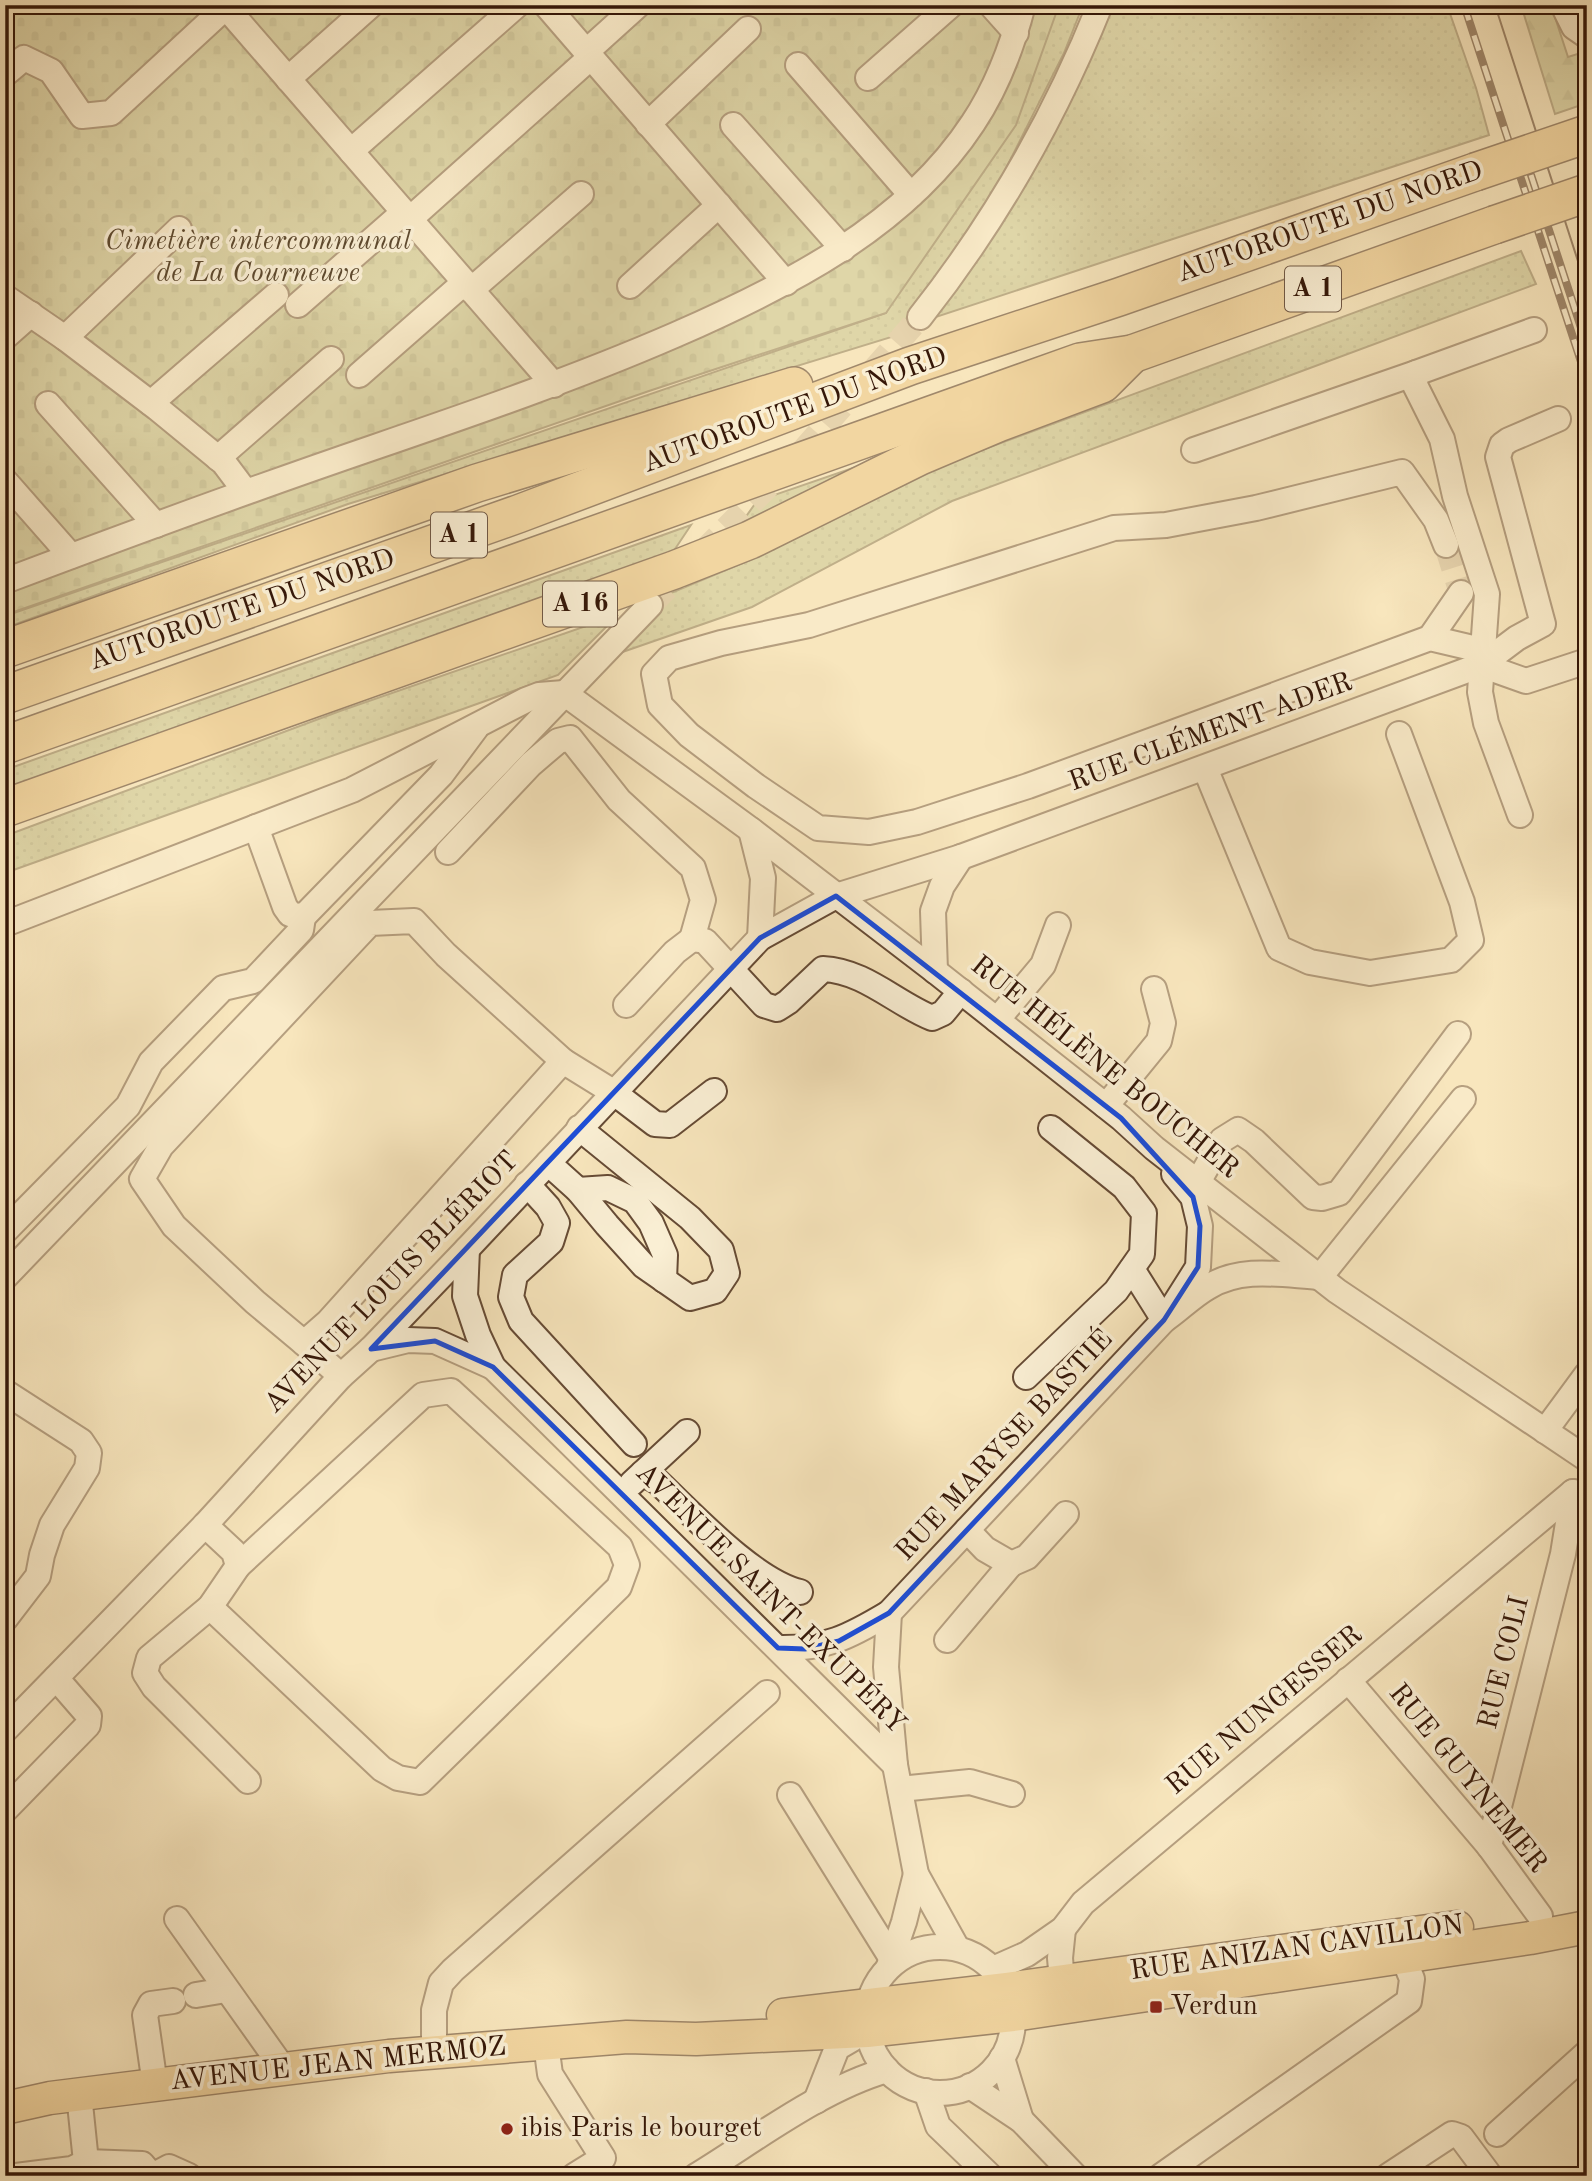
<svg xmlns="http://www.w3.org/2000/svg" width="1592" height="2181" font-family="'Old Standard TT',serif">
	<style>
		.grass { fill: url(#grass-dots); stroke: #7c6e4b; stroke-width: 2 }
		.forest { fill: url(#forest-firs); stroke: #7c6e4b; stroke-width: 2 }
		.cemetery { fill: url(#cemetery-stones); stroke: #7c6e4b; stroke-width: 2 }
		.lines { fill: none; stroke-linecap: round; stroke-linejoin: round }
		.minor-tunnel { stroke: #d1bd99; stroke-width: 24; stroke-dasharray: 24 12; stroke-linecap: butt }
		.minor-casing { stroke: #664b35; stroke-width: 28 }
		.major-casing { stroke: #351708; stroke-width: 35 }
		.highway-casing { stroke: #351708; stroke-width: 40 }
		.minor { stroke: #faefd4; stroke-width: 24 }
		.major { stroke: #ecc37e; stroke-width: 32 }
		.highway { stroke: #ecc37e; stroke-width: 37 }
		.tram { stroke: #351708; stroke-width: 2 }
		.rail-casing { stroke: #351708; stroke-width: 8 }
		.rail { stroke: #faefd4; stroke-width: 5; stroke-dasharray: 16; stroke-linecap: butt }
		.highway-bridge-casing { stroke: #351708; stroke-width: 40; stroke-linecap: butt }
		.highway-bridge { stroke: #ecc37e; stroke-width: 37 }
		.marked { fill: none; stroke: #1d4ed8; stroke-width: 5; stroke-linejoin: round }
		.poi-dot { fill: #8f2418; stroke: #faefd4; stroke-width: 2.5 }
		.labels { text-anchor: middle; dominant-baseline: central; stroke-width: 7; stroke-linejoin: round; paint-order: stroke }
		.shield { fill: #faefd4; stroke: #705845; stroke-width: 2 }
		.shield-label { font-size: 26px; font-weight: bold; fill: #351708 }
		.street-label { font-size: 28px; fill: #351708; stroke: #faefd4 }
		.park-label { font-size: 28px; font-style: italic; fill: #5f4b30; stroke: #faefd4 }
		.poi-label { font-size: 28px; fill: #351708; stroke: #faefd4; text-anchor: start }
	</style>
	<defs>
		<pattern id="grass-dots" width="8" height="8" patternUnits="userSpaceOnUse" patternTransform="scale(1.75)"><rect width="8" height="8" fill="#c2c48e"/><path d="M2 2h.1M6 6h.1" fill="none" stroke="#a7a879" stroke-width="1.8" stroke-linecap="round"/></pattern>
		<pattern id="forest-firs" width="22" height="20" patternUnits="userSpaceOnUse" patternTransform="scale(1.75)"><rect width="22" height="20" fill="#c2c48e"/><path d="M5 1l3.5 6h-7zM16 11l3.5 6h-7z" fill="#a7a879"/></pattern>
		<pattern id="cemetery-stones" width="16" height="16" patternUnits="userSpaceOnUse" patternTransform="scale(1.75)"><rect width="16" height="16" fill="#c2c48e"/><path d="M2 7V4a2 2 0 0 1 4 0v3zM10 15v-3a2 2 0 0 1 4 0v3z" fill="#a7a879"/></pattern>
	</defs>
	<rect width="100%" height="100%" fill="#f8e6bd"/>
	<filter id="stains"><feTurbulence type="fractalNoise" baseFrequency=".00286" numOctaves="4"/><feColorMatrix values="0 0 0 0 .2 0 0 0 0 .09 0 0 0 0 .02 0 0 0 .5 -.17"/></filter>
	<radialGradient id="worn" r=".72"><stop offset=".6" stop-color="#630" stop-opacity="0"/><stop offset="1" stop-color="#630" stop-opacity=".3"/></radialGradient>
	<g class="grass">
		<polygon points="1042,5 1083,5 1064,53 985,210 925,291 898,335 348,504 5,628 5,616 886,313"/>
		<polygon points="1106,5 1447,5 1476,88 1489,135 936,317 1012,201"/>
		<polygon points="1521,251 1536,284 952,501 752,607 611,656 666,595 750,560 928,470"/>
		<polygon points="885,457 735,532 757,501"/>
		<polygon points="691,525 669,558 5,793 5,770"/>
		<polygon points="618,615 558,675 5,873 5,836 340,711"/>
	</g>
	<polygon class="forest" points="1521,5 1551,5 1568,57 1587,51 1587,103 1555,114"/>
	<polygon class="cemetery" points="5,5 1059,5 1016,125 886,313 649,391 5,615"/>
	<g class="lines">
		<g class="minor-tunnel">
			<polyline points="1446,545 1461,593"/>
			<polyline points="650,605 800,454 920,317"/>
		</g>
		<defs>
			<g id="minor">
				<polyline points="224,5 554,385"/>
				<polyline points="546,5 786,283"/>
				<polyline points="991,5 1016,33"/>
				<polyline points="1563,5 1574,27 1587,36"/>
				<polyline points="586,52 638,5"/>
				<polyline points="798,65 911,195"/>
				<polyline points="5,74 24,58 51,71 82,116 111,113 228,5"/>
				<polyline points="868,78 951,5"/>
				<polyline points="288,79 371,5"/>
				<polyline points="648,124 748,29"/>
				<polyline points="733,125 843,249"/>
				<polyline points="351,151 517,5"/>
				<polyline points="410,219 591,57"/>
				<polyline points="630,286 719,205"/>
				<polyline points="471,290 581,194"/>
				<polyline points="5,297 65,338 157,408 224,463 245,491"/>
				<polyline points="298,305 404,212"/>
				<path d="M920,317C995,222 1055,117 1100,5"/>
				<polyline points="5,337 31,314"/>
				<polyline points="65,338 179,229"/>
				<polyline points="359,375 465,282"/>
				<polyline points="151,403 276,295"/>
				<polyline points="48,404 156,525"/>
				<polyline points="1194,450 1416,373"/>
				<polyline points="218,458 331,359"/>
				<polyline points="5,481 71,556"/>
				<polyline points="1446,545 1436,520 1402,472 1256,508 1166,525 1114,528 809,625 721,643 669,658 654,674 660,705 689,735 756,786 818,828 869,832 917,822 1028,786 1430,638 1481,650"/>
				<path d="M5,581C127,535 249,490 372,448C474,413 576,378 675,335C785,287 905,227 973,123C997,87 1012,47 1023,5"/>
				<polyline points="1430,638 1461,593"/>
				<polyline points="1481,665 1526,681 1587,661"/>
				<polyline points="1205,768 1279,948 1310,962 1370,973 1451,960 1471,940 1462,902 1399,734"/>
				<polyline points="1520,815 1486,723 1480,692 1487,594 1455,496 1442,439 1415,385 1416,373 1534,330"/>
				<polyline points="256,827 285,907 290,914 303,917 441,775 476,728"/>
				<polyline points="751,830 763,878 760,938"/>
				<polyline points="448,852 531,764 558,741 570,738 619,800 693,868 703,900 692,939"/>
				<polyline points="5,924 352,790 526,700 539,695 564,693 751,830 935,971 1121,1118 1154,1148 1337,1291 1587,1459"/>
				<polyline points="935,971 933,911 942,886 961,857"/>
				<path d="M626,1005L675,952L692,939L705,941L764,1005L777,1009L788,1002L823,969C865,971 895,1003 932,1018L943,1013L961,991"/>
				<polyline points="997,1020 1043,965 1058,925"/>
				<polyline points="1106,1106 1159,1041 1163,1023 1154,989"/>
				<polyline points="548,1163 578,1190 607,1225 644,1266 690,1298 715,1291 727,1273 721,1250 690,1218 579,1128"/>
				<polyline points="1174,1174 1193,1197 1200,1226 1198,1267 1174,1305"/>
				<polyline points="1198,1182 1222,1140 1238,1130 1254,1141 1313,1197 1322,1198 1339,1193 1458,1034"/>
				<polyline points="527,1184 548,1207 557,1223 551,1242 515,1275 511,1297 521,1321 634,1444"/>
				<polyline points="578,1190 608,1188 635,1201 651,1223 665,1255 664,1280"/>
				<polyline points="5,1231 128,1106 151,1062 223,988 253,981 301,930 303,917"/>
				<polyline points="467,1249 465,1296 478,1335 493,1367 895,1765"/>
				<polyline points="1132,1269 1164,1320"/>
				<polyline points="5,1277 650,605"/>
				<polyline points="304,1343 255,1302 174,1226 142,1179 161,1146 370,923 414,921 446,955 563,1061"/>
				<polyline points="371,1349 408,1340 435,1341 493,1367"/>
				<polyline points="341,1376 304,1343 328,1322 563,1061 613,1092 655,1124 670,1125 714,1091"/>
				<polyline points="1026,1377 1116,1291 1142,1254 1144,1213 1124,1187 1051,1128"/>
				<polyline points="5,1392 81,1441 89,1453 87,1468 52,1525 42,1555 38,1576 5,1619"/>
				<polyline points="1545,1431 1587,1374"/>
				<path d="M643,1473L658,1482C693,1515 754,1581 800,1592"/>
				<polyline points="632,1483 687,1432"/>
				<polyline points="205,1525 234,1552 238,1566 210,1607 149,1658 145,1673 154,1687 248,1781"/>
				<polyline points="967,1530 985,1549 1011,1564 1027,1557 1066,1514"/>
				<polyline points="210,1607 382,1769 398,1778 420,1782 619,1587 627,1565 620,1547 451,1391 423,1395 238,1566"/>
				<polyline points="889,1613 886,1667 895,1765 916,1874 957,1948"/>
				<polyline points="947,1640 1011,1564"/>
				<path d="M778,1648C826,1649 849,1637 889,1613L1164,1320C1179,1310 1192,1296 1208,1287C1242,1266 1282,1275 1320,1277L1463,1099"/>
				<polyline points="1348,1680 1489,1846 1540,1916"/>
				<polyline points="5,1730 205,1525 341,1376 371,1349 467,1249 760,938 836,896 961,857 1481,665 1517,638 1543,624 1498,457 1502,445 1509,440 1558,419"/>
				<polyline points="900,1789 970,1782 1012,1794"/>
				<polyline points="790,1795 892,1959"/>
				<polyline points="5,1810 88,1725 89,1716 56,1678"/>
				<polyline points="1489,1846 1563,1554 1573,1492"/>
				<polyline points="177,1919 283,2068"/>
				<circle cx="940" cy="2020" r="73"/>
				<polyline points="889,1966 904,1922 916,1874"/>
				<polyline points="993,1969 1027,1954 1063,1929 1083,1903 1573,1492"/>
				<polyline points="1062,1981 1060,1958 1063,1929"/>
				<polyline points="196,1995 226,1990"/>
				<polyline points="546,2044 550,2074 603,2158 574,2176"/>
				<polyline points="434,2052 434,2010 441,1983 453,1970 767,1693"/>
				<polyline points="1002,2058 1021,2120"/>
				<polyline points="155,2085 145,2015 151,2004 173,2001"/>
				<polyline points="970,2086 1021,2120 1075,2176"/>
				<polyline points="926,2091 938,2126 990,2176"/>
				<polyline points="816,2101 837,2048 866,2031"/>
				<polyline points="1497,2134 1587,2053"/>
				<polyline points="86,2162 142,2164 152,2176"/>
				<polyline points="16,2176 72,2169 86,2162 79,2094"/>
				<polyline points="152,2176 169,2167 189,2176"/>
				<path d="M696,2176C755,2140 821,2089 887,2070"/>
				<polyline points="1161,2176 1409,2001 1412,1979 1403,1957"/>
				<polyline points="1388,2176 1452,2134 1461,2137 1490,2176"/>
			</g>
			<g id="major">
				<polyline points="783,2015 1007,1989 1457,1927"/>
				<polyline points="5,2108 50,2098 389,2056 627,2037 696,2039 867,2031 1013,2015 1530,1938 1587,1927"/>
			</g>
			<g id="highway">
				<polyline points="5,649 477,483 794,386"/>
				<polyline points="5,695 518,514 910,366 1119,297 1475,172"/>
				<polyline points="5,745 1080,362 1132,354 1494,225"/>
				<polyline points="5,808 674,570 750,540 920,456 998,423 1102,384 1132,354"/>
			</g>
		</defs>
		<use href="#minor" class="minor-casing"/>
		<use href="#major" class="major-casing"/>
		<use href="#highway" class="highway-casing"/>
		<use href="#minor" class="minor"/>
		<use href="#major" class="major"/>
		<use href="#highway" class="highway"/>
		<polyline class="tram" points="1495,5 1587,289"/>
		<defs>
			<g id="rail">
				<polyline points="1464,5 1587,380"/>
				<polyline points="1531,175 1587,346"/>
			</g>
		</defs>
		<use href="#rail" class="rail-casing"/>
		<use href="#rail" class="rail"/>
		<defs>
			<g id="highway-bridge">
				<polyline points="1475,172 1587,134"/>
				<polyline points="1494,225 1587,193"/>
			</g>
		</defs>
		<use href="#highway-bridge" class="highway-bridge-casing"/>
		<use href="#highway-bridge" class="highway-bridge"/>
	</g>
	<path d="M0 0H1592V2181H0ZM836,896L1121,1118L1193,1197L1200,1226L1198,1267L1164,1320L889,1613L839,1641L805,1649L778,1648L493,1367L435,1341L371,1349L760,938Z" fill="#f8e6bd" fill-opacity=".55" fill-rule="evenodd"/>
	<path class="marked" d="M836,896L1121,1118L1193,1197L1200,1226L1198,1267L1164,1320L889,1613L839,1641L805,1649L778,1648L493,1367L435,1341L371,1349L760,938Z"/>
	<g class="poi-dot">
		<rect x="1149" y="2000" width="14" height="14" rx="3.5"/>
		<circle cx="507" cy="2129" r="7"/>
	</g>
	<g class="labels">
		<g class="shield">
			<rect x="1285" y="266.5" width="56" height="45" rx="5"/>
			<rect x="431" y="512.5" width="56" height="45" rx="5"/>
			<rect x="543" y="581.5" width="74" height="45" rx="5"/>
		</g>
		<g class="shield-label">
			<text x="1313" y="289">A 1</text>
			<text x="459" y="535">A 1</text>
			<text x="580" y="604">A 16</text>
		</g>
		<g class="street-label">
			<text transform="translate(1330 223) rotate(-19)">AUTOROUTE DU NORD</text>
			<text transform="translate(795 411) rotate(-20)">AUTOROUTE DU NORD</text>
			<text transform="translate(242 611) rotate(-19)">AUTOROUTE DU NORD</text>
			<text transform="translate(1211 733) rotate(-20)">RUE CLÉMENT ADER</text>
			<text transform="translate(1104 1068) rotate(39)">RUE HÉLÈNE BOUCHER</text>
			<text transform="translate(392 1283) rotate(-46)">AVENUE LOUIS BLÉRIOT</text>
			<text transform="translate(1005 1446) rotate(-47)">RUE MARYSE BASTIÉ</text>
			<text transform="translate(770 1599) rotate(45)">AVENUE SAINT-EXUPÉRY</text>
			<text transform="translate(1505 1663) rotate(-76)">RUE COLI</text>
			<text transform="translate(1265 1711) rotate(-40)">RUE NUNGESSER</text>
			<text transform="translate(1467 1779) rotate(51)">RUE GUYNEMER</text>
			<text transform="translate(1297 1949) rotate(-8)">RUE ANIZAN CAVILLON</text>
			<text transform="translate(338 2065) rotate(-6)">AVENUE JEAN MERMOZ</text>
		</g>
		<g class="park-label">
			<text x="258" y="242">Cimetière intercommunal<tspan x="258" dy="32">de La Courneuve</tspan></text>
		</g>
		<g class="poi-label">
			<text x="1170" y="2007">Verdun</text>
			<text x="521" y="2129">ibis Paris le bourget</text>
		</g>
	</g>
	<rect width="1592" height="2181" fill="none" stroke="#f8e6bd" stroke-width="28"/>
	<rect x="7" y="7" width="1578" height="2167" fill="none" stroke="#351708" stroke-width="3.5"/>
	<rect x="14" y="14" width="1564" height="2153" fill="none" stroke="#351708" stroke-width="2"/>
	<rect width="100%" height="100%" filter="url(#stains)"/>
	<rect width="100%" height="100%" fill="url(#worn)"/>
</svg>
